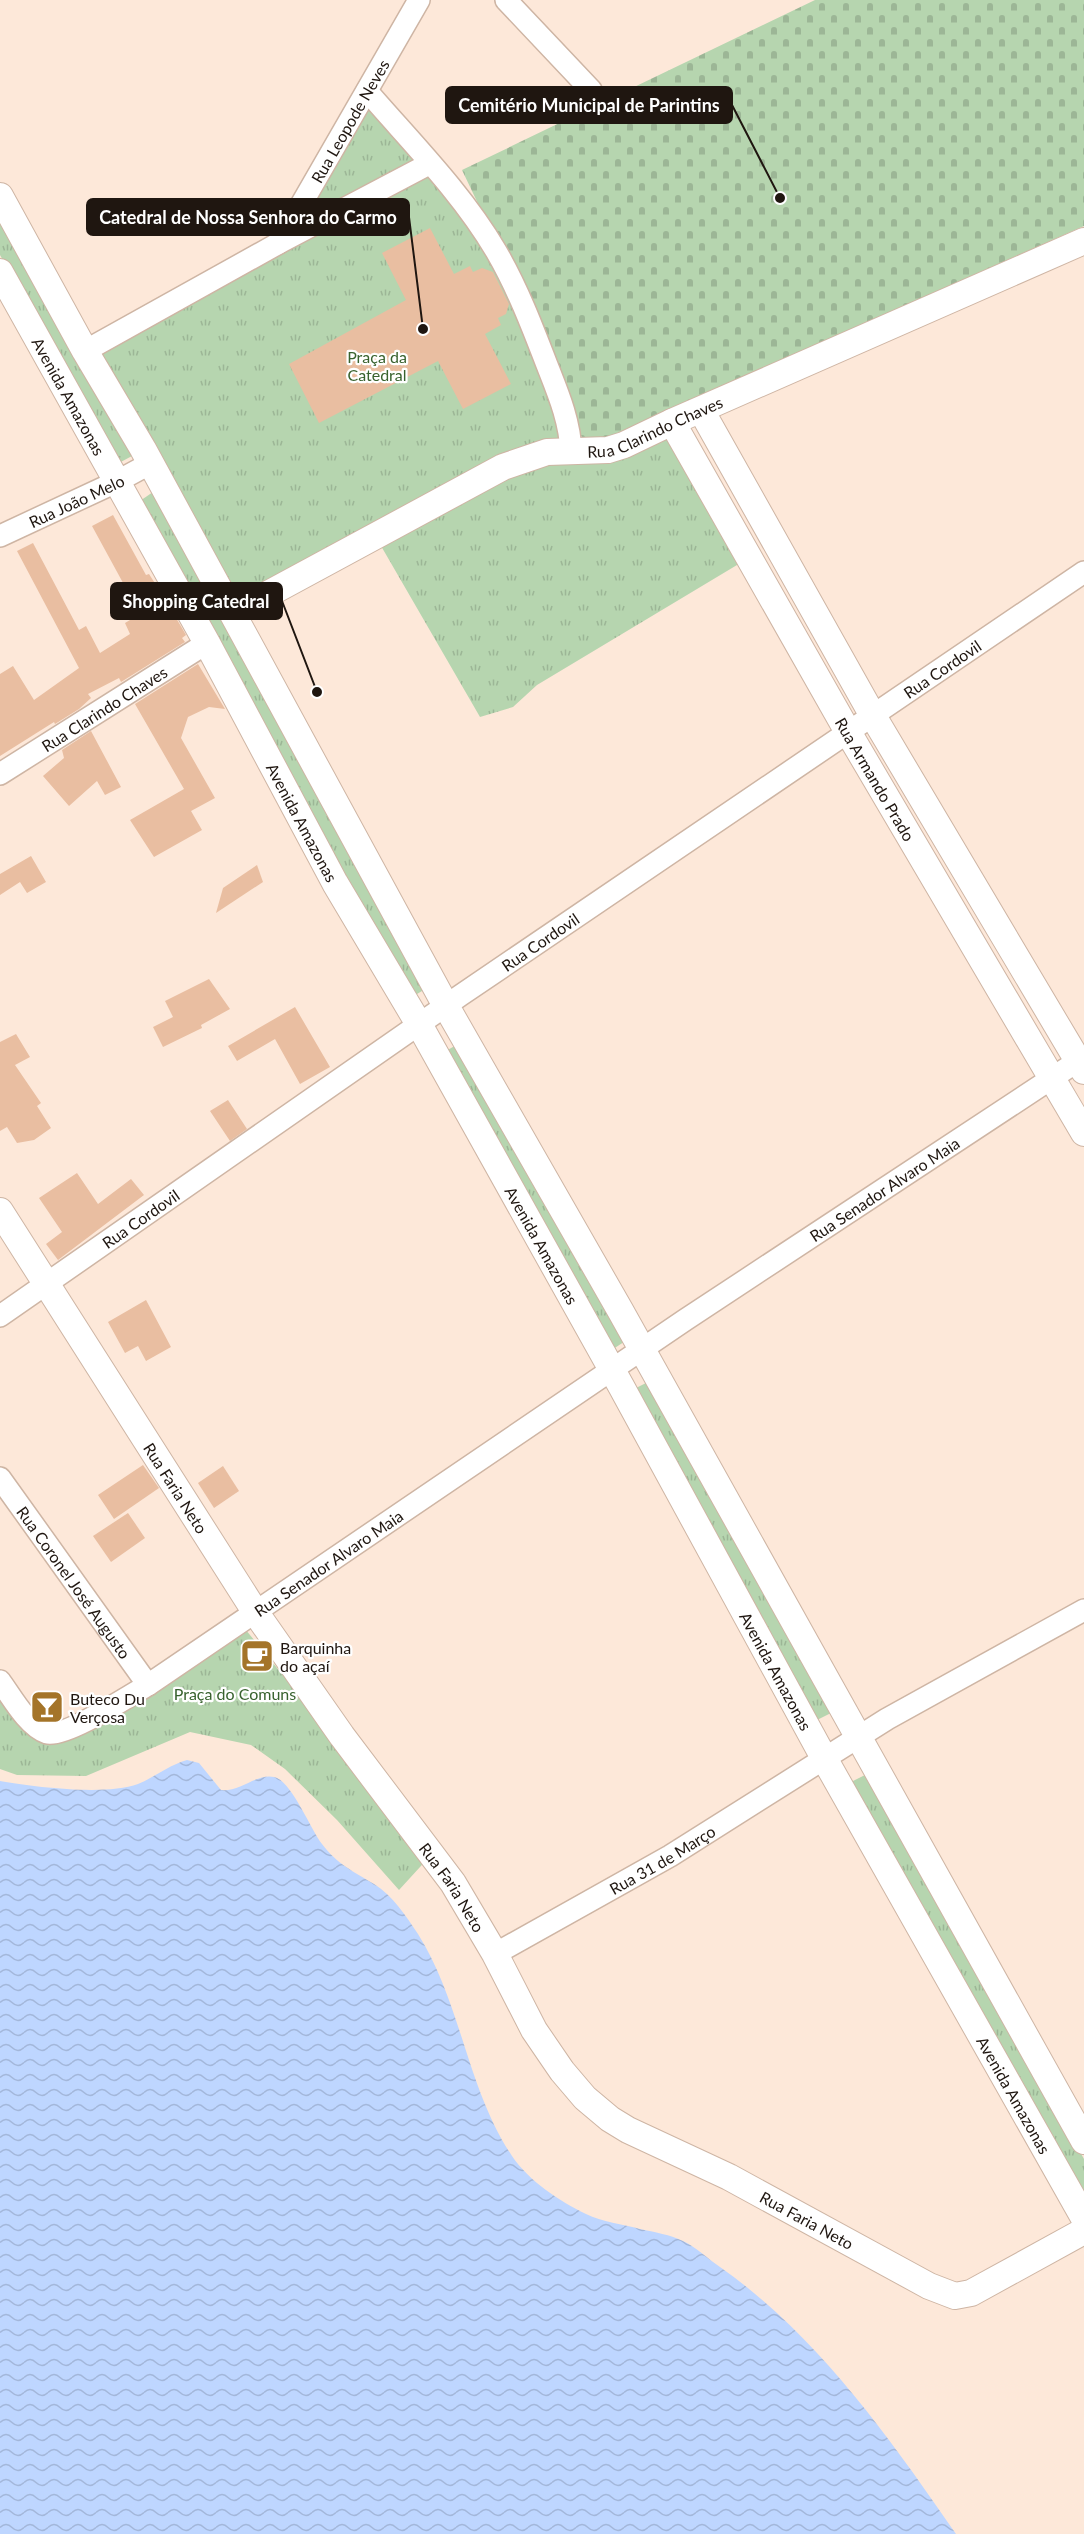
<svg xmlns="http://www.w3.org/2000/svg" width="1084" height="2534" viewBox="0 0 1084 2534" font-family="Lato,sans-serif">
<defs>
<pattern id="cemetery-stones" width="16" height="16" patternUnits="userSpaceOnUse" patternTransform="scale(1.5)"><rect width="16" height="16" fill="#b6d5af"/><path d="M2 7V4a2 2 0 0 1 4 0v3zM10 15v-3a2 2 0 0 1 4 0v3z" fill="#9cb696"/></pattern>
<pattern id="park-tufts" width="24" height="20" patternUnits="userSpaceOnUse" patternTransform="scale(1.5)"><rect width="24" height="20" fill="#b6d5af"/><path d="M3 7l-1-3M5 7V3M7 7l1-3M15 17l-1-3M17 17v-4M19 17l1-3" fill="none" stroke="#9cb696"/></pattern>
<pattern id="water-waves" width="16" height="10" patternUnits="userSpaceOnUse" patternTransform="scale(1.5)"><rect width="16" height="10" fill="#bed6ff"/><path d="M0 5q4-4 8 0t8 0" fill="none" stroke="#a3b7da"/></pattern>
</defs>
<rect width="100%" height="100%" fill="#fde8d9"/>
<polygon fill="url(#cemetery-stones)" points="815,0 1084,0 1084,226 586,447 501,252 462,170"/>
<g fill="url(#park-tufts)">
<polygon points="366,95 496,252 571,453 669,426 747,559 537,685 513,707 480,717 377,539 234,617 86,351 283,246"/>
<polygon points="0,220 132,456 117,464 0,255"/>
<polygon points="153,492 427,988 412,997 137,503"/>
<polygon points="460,1043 627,1340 610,1351 444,1052"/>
<polygon points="650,1381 835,1711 815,1721 632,1390"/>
<polygon points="245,1629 431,1855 399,1890 337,1820 285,1769 251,1745 190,1732 86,1776 17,1775 0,1769 0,1689 59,1730"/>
<polygon points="869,1773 1084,2159 1084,2195 851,1782"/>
</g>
<path fill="url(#water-waves)" d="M187 1760 199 1763 221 1790C240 1792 257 1773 274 1777 291 1780 311 1830 322 1844 338 1865 353 1871 374 1884 393 1896 406 1916 418 1934 461 2002 467 2089 512 2156 529 2181 559 2201 586 2214 602 2222 623 2224 640 2229 654 2232 671 2235 683 2241 696 2247 708 2259 720 2267 817 2335 889 2437 956 2534H0V1781C35 1787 105 1796 138 1784 155 1777 169 1765 187 1760Z"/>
<g fill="#e9bea1">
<polygon points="430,228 454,274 470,266 473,272 482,268 493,272 509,304 506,314 498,318 501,325 485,334 511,384 463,409 438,361 319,423 289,364 406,300 382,253"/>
<polygon points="113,515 146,575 149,574 165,599 186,635 182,638 185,642 121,682 119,678 88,694 91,698 79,709 55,724 54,722 0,756 0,674 13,666 34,700 79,668 17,551 33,543 79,630 86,626 100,653 130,634 125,623 140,614 92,526"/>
<polygon points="198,664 225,709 209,707 188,717 181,738 215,798 191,811 202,830 154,857 130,820 184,789 135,704"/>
<polygon points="91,731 121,787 105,795 97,781 69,806 43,776 64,758 62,750"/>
<polygon points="31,856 46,882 27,893 20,882 0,895 0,874"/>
<polygon points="257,865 263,882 216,913 223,888"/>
<polygon points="209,979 230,1009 201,1025 202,1028 163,1047 153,1027 173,1017 165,1001"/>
<polygon points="295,1007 330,1067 300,1084 275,1039 237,1061 228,1046"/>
<polygon points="16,1034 30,1057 15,1065 41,1103 37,1106 51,1128 34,1140 17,1143 7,1127 0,1131 0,1042"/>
<polygon points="228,1100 247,1129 230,1141 210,1111"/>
<polygon points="77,1173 98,1204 131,1179 144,1195 58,1260 46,1244 62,1232 39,1198"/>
<polygon points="146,1300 171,1347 146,1361 138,1346 125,1353 108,1322"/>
<polygon points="143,1465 159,1488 114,1519 98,1495"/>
<polygon points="223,1466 239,1491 214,1508 198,1483"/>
<polygon points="128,1513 145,1538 111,1562 93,1536"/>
</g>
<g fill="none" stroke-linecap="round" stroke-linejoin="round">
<g stroke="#ceb5a4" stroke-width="24">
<g id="minor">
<polyline points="506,0 591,90"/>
<path d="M367 91C411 142 462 193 496 251 517 287 532 326 547 365 558 393 570 421 571 452"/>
<path id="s1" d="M279 243 419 0"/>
<polyline points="85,351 279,243 429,164"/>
<path id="s2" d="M0 536 116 482 151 463"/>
<path id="s3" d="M0 774 207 643"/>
<path id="s4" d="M0 1316 461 995 1084 572"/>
<path id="s5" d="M0 1478 148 1685"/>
<path id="s6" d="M0 1681C11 1696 28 1727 47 1733 65 1738 129 1696 148 1685L685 1320 1084 1057"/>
<path id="s7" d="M495 1954 670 1856 887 1719 1084 1610"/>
</g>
</g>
<g stroke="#ceb5a4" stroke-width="28">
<g id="tertiary">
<polyline points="0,196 85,351 143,449 446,1006 620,1310 1084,2141"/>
<path id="s8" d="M0 272 207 643 335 883 420 1026 621 1386 824 1758 1084 2218"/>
<polyline points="701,410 873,716 1084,1071"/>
<path id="s9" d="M672 422 848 732 1084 1133"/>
<path id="s10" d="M233 613 503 467 547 452 608 450 624 445 672 422 1084 241"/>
<path id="s11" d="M0 1211 256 1613 342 1736 453 1883 495 1954 534 2030 562 2071 585 2098 610 2119 628 2130 729 2177 929 2286 955 2296 971 2293 1084 2231"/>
</g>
</g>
<use href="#minor" stroke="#fff" stroke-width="21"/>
<use href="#tertiary" stroke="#fff" stroke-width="26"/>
</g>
<defs>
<g id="cafe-square" transform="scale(1.725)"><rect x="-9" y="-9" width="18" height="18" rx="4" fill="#a47429" stroke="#fff"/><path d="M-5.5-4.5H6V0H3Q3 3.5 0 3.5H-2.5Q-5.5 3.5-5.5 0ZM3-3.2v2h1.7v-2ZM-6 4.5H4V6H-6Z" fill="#fff"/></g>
<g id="bar-square" transform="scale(1.725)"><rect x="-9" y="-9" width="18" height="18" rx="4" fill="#a47429" stroke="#fff"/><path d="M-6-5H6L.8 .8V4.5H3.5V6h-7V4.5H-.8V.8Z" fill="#fff"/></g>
</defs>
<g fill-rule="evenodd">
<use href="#cafe-square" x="257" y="1656"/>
<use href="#bar-square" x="47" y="1707"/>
</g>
<g text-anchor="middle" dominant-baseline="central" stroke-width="4.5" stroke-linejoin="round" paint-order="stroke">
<g font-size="16" fill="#1f1610" stroke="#fff">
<text stroke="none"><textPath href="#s1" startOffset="141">Rua Leopode Neves</textPath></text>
<text stroke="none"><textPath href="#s8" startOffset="142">Avenida Amazonas</textPath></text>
<text stroke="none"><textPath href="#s10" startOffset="466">Rua Clarindo Chaves</textPath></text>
<text stroke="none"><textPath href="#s2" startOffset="84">Rua João Melo</textPath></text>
<text stroke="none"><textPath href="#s4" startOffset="1143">Rua Cordovil</textPath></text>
<text stroke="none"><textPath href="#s3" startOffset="123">Rua Clarindo Chaves</textPath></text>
<text stroke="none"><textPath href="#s9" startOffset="411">Rua Armando Prado</textPath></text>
<text stroke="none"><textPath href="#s8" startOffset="628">Avenida Amazonas</textPath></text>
<text stroke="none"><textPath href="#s4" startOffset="657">Rua Cordovil</textPath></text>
<text stroke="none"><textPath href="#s6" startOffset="1072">Rua Senador Alvaro Maia</textPath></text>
<text stroke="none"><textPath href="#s4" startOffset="171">Rua Cordovil</textPath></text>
<text stroke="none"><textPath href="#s8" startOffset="1114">Avenida Amazonas</textPath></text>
<text stroke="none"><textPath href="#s11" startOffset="328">Rua Faria Neto</textPath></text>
<text stroke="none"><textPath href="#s6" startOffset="402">Rua Senador Alvaro Maia</textPath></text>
<text stroke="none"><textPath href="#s5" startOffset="128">Rua Coronel José Augusto</textPath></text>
<text stroke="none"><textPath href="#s8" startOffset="1600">Avenida Amazonas</textPath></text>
<text stroke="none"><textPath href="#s7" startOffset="192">Rua 31 de Março</textPath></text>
<text stroke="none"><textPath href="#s11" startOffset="814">Rua Faria Neto</textPath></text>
<text stroke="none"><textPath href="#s8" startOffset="2086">Avenida Amazonas</textPath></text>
<text stroke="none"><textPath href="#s11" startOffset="1318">Rua Faria Neto</textPath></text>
</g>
<g font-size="16" fill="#38622e" stroke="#fff">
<text x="377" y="356">Praça da<tspan x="377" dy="18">Catedral</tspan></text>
<text x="235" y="1693">Praça do Comuns</text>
</g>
<g font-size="16" fill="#1f1610" stroke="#fff" text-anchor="start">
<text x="280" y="1647">Barquinha<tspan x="280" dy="18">do açaí</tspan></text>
<text x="70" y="1698">Buteco Du<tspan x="70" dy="18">Verçosa</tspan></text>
</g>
</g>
<path fill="none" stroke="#1f1610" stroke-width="2" d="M780 198L732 105M423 329L409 217M317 692L282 601"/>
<g fill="#1f1610" stroke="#fff" stroke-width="2">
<circle cx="780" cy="198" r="6"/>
<circle cx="423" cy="329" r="6"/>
<circle cx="317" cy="692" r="6"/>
</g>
<g fill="#1f1610" stroke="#1f1610" stroke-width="2">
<rect x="446" y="87" width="286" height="36" rx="6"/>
<rect x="87" y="199" width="322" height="36" rx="6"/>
<rect x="111" y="583" width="171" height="36" rx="6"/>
</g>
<g font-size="18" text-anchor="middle" font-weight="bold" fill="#fff">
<text x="589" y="112">Cemitério Municipal de Parintins</text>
<text x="248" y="224">Catedral de Nossa Senhora do Carmo</text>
<text x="196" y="608">Shopping Catedral</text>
</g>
</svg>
